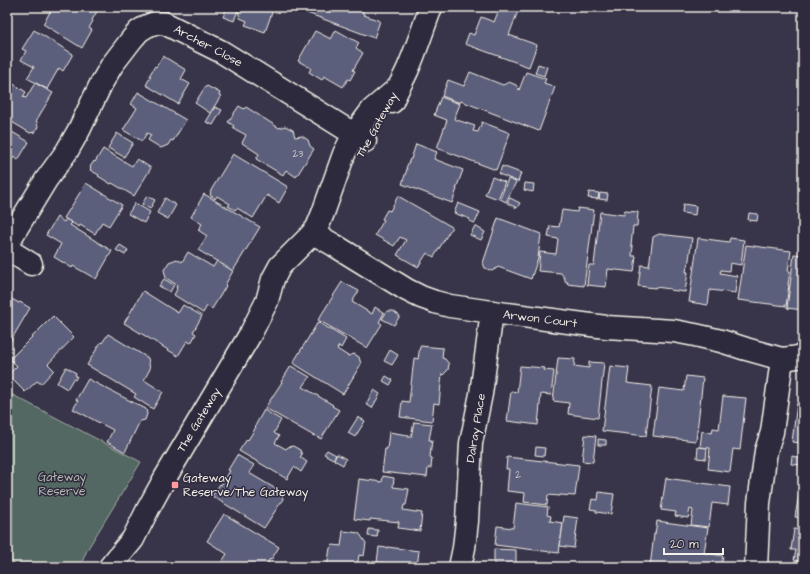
<svg xmlns="http://www.w3.org/2000/svg" width="810" height="574" viewBox="0 0 810 574" font-family="'Architects Daughter',sans-serif">
<rect width="100%" height="100%" fill="#383449"/>
<filter id="ink" filterUnits="userSpaceOnUse"><feTurbulence type="fractalNoise" baseFrequency=".025" numOctaves="2"/><feDisplacementMap in="SourceGraphic" scale="8" xChannelSelector="R" yChannelSelector="G"/><feConvolveMatrix kernelMatrix="1 2 1 2 8 2 1 2 1" color-interpolation-filters="sRGB"/></filter>
<g filter="url(#ink)">
<polygon fill="#536862" stroke="#a4aca5" points="7,392 141,462 87,550 80,567 7,567"/>
<g fill="#5c5e7b" stroke="#f4f1e8">
<polygon points="53,7 58,7 67,12 70,7 74,7 78,9 79,7 97,7 99,8 92,20 93,21 89,28 92,30 82,48 43,24"/>
<polygon points="227,7 239,7 234,21 223,17"/>
<polygon points="239,7 274,7 265,32 245,25 247,21 240,18 238,11"/>
<polygon points="300,7 362,7 361,8 364,15 380,21 374,38 299,10"/>
<polygon points="500,7 506,7 518,11 509,35 537,45 529,67 465,44 469,33 474,35 481,17 494,22"/>
<polygon points="34,30 73,54 63,71 59,68 47,89 27,78 34,67 21,60 26,51 22,49"/>
<polygon points="336,30 359,43 356,48 363,53 353,70 355,71 350,80 348,79 343,87 324,76 322,80 309,72 311,68 298,61 315,31 331,39"/>
<polygon points="163,56 186,70 181,79 190,84 178,104 146,85 151,76 149,76 155,66 156,67"/>
<polygon points="538,64 547,67 544,76 535,73"/>
<polygon points="470,72 503,85 509,82 516,85 519,90 526,72 546,79 544,83 555,87 539,131 461,101 460,103 442,96 448,80 464,86"/>
<polygon points="7,80 26,92 23,97 26,98 35,83 53,93 36,121 37,122 38,127 35,132 30,133 7,119"/>
<polygon points="207,86 220,93 219,95 221,96 210,113 195,103 205,87 206,87"/>
<polygon points="138,92 186,120 173,141 171,140 168,145 161,148 148,140 151,135 147,133 142,141 123,130 137,108 131,104"/>
<polygon points="441,97 460,104 454,119 475,126 473,131 478,132 482,122 510,133 496,170 437,148 447,120 434,115"/>
<polygon points="239,106 244,109 246,107 279,128 285,126 293,130 295,137 302,136 308,140 310,146 314,149 296,177 286,170 283,175 256,159 259,154 242,143 246,135 233,128 234,126 228,122"/>
<polygon points="215,107 222,110 213,125 206,122"/>
<polygon points="7,129 29,142 18,160 14,157 7,167"/>
<polygon points="117,133 133,143 124,157 108,148"/>
<polygon points="416,144 437,152 434,159 463,170 456,189 457,189 452,203 402,184 407,169 406,168 410,159 411,159"/>
<polygon points="103,149 132,166 137,159 151,168 134,196 112,183 111,184 98,176 99,175 90,170 91,168 90,167 94,161 95,162"/>
<polygon points="233,154 288,187 279,203 267,195 253,218 237,208 235,210 228,206 230,204 217,196 215,199 210,195 211,193 210,192"/>
<polygon points="502,166 521,173 518,182 499,174"/>
<polygon points="492,177 505,182 498,199 485,194"/>
<polygon points="508,179 516,182 506,202 500,199"/>
<polygon points="86,183 122,205 109,226 102,222 95,234 80,225 79,227 64,218"/>
<polygon points="525,183 534,184 533,192 524,190"/>
<polygon points="589,192 599,193 598,199 588,198"/>
<polygon points="600,193 608,194 607,200 599,199"/>
<polygon points="204,194 260,227 233,271 198,250 207,236 198,230 202,224 191,217"/>
<polygon points="147,196 155,200 150,209 142,204"/>
<polygon points="398,196 452,227 434,257 427,253 418,267 397,255 406,240 400,237 394,246 375,235 384,220 382,219 387,210 390,211"/>
<polygon points="165,198 176,205 168,219 157,213"/>
<polygon points="510,198 520,203 517,208 507,203"/>
<polygon points="135,203 150,212 144,223 128,214"/>
<polygon points="458,203 480,212 475,223 469,221 470,219 454,213"/>
<polygon points="683,204 696,206 695,215 682,213"/>
<polygon points="578,208 594,210 584,286 567,284 568,282 565,282 565,279 561,273 538,271 540,252 556,254 558,239 548,237 550,226 559,227 562,210 577,212"/>
<polygon points="625,211 638,212 637,226 633,226 631,246 633,246 632,256 636,256 634,272 608,269 606,287 587,285 589,265 594,265 600,212 624,215"/>
<polygon points="749,213 758,214 757,221 748,220"/>
<polygon points="57,217 64,222 66,219 72,223 70,225 112,251 96,279 73,266 72,268 54,257 61,244 46,235"/>
<polygon points="498,218 541,234 538,258 531,279 498,267 497,268 492,271 485,268 483,263"/>
<polygon points="475,226 485,232 481,240 470,235"/>
<polygon points="659,234 692,238 688,267 687,266 686,272 688,272 685,292 670,290 671,289 655,287 655,288 638,286 641,265 649,266 653,237"/>
<polygon points="698,238 729,242 730,238 744,240 741,265 730,263 729,271 721,270 720,273 737,276 735,293 710,290 708,305 689,302"/>
<polygon points="120,245 128,250 125,255 116,250"/>
<polygon points="746,245 791,251 788,271 790,271 788,285 789,285 786,306 738,300"/>
<polygon points="188,252 213,267 217,261 233,271 225,285 226,286 212,309 207,306 203,313 174,295 177,289 176,288 177,285 166,278 164,270 169,262 177,259 182,262"/>
<polygon points="794,254 803,255 803,310 787,308"/>
<polygon points="164,279 174,285 170,292 159,286"/>
<polygon points="342,282 359,291 352,302 372,314 375,307 384,313 379,322 382,324 367,348 318,320"/>
<polygon points="143,291 178,313 183,305 202,316 193,332 196,334 191,343 187,341 178,356 124,323"/>
<polygon points="7,293 9,294 8,297 19,303 20,302 30,308 7,347"/>
<polygon points="387,311 393,311 400,316 394,325 382,319"/>
<polygon points="53,316 74,337 48,364 54,370 41,384 37,381 25,392 8,375 17,366 10,359"/>
<polygon points="318,322 346,339 341,348 339,346 337,349 348,356 354,354 359,357 361,364 343,394 293,363"/>
<polygon points="108,334 148,358 150,369 144,380 163,392 153,409 134,397 136,394 87,365 101,342 102,343"/>
<polygon points="420,346 443,348 442,358 445,359 449,364 448,370 443,375 442,374 439,404 434,403 432,421 400,417 402,401 409,402 414,358 418,359"/>
<polygon points="390,350 398,355 392,365 384,361"/>
<polygon points="558,358 575,359 574,366 589,368 589,362 604,363 598,418 568,414 569,403 553,401"/>
<polygon points="291,366 310,377 303,387 333,405 332,406 339,410 321,439 314,435 314,436 265,408 282,382 281,382"/>
<polygon points="520,366 545,368 544,370 554,371 551,395 541,394 538,425 507,421 511,391 517,392"/>
<polygon points="610,366 629,368 627,383 652,386 646,436 602,431"/>
<polygon points="66,367 76,373 75,375 77,376 75,380 73,379 67,389 57,383"/>
<polygon points="386,376 393,380 390,385 383,381"/>
<polygon points="686,376 703,378 696,441 653,436 659,388 684,391"/>
<polygon points="88,379 146,409 147,414 145,420 140,421 125,452 107,442 113,430 73,409 78,401 76,400"/>
<polygon points="374,390 380,394 372,408 366,404"/>
<polygon points="723,396 746,398 740,450 733,449 730,472 708,469 710,448 700,447 702,431 712,433 713,428 719,429"/>
<polygon points="797,403 803,403 803,447 799,447 800,443 792,442"/>
<polygon points="264,410 281,420 274,433 279,436 275,443 286,449 288,447 293,446 300,450 302,455 300,457 307,462 301,472 294,467 287,479 239,451 247,439 248,440 256,427 255,426"/>
<polygon points="358,417 365,421 355,437 348,433"/>
<polygon points="414,422 432,424 429,440 432,440 430,457 432,458 431,468 428,468 427,477 382,472 385,449 387,449 389,432 408,435 408,437 411,437"/>
<polygon points="585,435 596,436 593,462 582,461"/>
<polygon points="598,439 606,440 606,445 598,445"/>
<polygon points="536,447 545,448 544,456 535,455"/>
<polygon points="698,447 707,448 706,459 697,458"/>
<polygon points="327,450 336,455 333,459 324,454"/>
<polygon points="337,454 346,459 343,465 334,460"/>
<polygon points="237,455 254,465 249,473 281,492 283,499 264,528 212,496 220,484 221,485 230,471 228,470"/>
<polygon points="792,456 801,458 801,465 791,464"/>
<polygon points="507,457 579,465 575,496 560,495 560,496 548,495 547,505 524,502 525,493 507,491 509,469 506,469"/>
<polygon points="383,476 394,478 393,487 409,489 406,505 404,505 403,510 422,513 420,531 398,528 399,522 370,519 370,521 354,519 359,479 382,482"/>
<polygon points="666,478 730,487 728,505 712,503 709,527 691,525 693,510 690,509 688,518 675,516 676,512 661,510"/>
<polygon points="599,492 614,494 611,514 596,512 596,510 590,509 592,499 598,500"/>
<polygon points="799,494 803,494 803,518 795,517"/>
<polygon points="516,503 548,507 547,515 551,516 550,521 563,523 559,553 495,545 497,526 513,528"/>
<polygon points="224,514 279,547 271,560 270,559 265,567 228,567 221,563 227,554 207,541"/>
<polygon points="564,516 578,518 574,548 560,546"/>
<polygon points="657,521 708,528 704,553 723,556 721,567 650,567 654,534 655,534"/>
<polygon points="369,529 378,530 377,537 368,536"/>
<polygon points="794,529 803,530 803,567 798,567 799,561 794,560 796,550 791,550"/>
<polygon points="343,531 359,533 366,543 364,556 359,555 357,567 327,567 330,548 333,545 341,546"/>
<polygon points="379,547 387,548 387,547 419,551 417,567 384,567 385,563 377,562"/>
<polygon points="494,549 516,550 516,567 494,567"/>
</g>
<g fill="none" stroke-linecap="round" stroke-linejoin="round">
<g stroke="#f4f1e8" stroke-width="25">
<g id="minor">
<path d="M392 102C396 91 402 82 407 71 416 51 423 28 431 7"/>
<polyline points="313,233 334,245 407,290 421,297 435,302 450,306 492,312 606,327 674,331 695,335 721,341 746,349 782,359 791,358 803,356"/>
<polyline points="7,244 46,180 67,151 79,130 101,84 112,65 132,39 139,31 147,26 155,23 164,23 222,52 365,141"/>
<polyline points="7,249 31,264"/>
<polyline points="110,567 133,539 148,509 165,478 251,333 267,301 273,279 280,266 308,238 317,228 323,213 344,154 354,134 372,110 398,88"/>
<polyline points="460,567 464,548 467,521 471,443 481,394 492,312"/>
<polyline points="756,567 759,503 766,451 772,432 782,359"/>
</g>
</g>
<use href="#minor" stroke="#2f2a3d" stroke-width="22"/>
</g>
</g>
<rect fill="#ff9aa2" stroke="#2f2a3d" stroke-width="1.5" x="171" y="481" width="8" height="8" rx="2"/>
<g text-anchor="middle" dominant-baseline="central" stroke-width="3" stroke-linejoin="round" paint-order="stroke">
<g font-size="10" fill="#cecccd">
<text x="298" y="154">23</text>
<text x="518" y="475">2</text>
</g>
<g font-size="12" fill="#f4f1e8" stroke="#2f2a3d">
<text transform="translate(208 46) rotate(28)">Archer Close</text>
<text transform="translate(377 125) rotate(-61)">The Gateway</text>
<text transform="translate(540 319) rotate(7)">Arwon Court</text>
<text transform="translate(199 420) rotate(-59)">The Gateway</text>
<text transform="translate(476 428) rotate(-81)">Dalray Place</text>
</g>
<g font-size="12" fill="#b4bab2" stroke="#2f2a3d">
<text x="62" y="477">Gateway<tspan x="62" dy="14">Reserve</tspan></text>
</g>
<g font-size="12" fill="#f4f1e8" stroke="#2f2a3d" text-anchor="start">
<text x="183" y="478">Gateway<tspan x="183" dy="14">Reserve/The Gateway</tspan></text>
</g>
</g>
<rect width="810" height="574" fill="none" stroke="#2f2a3d" stroke-width="24"/>
<rect x="12" y="12" width="786" height="550" fill="none" stroke="#f4f1e8" stroke-width="1.5" filter="url(#ink)"/>
<path d="M664 548v6h59v-6" fill="none" stroke="#f4f1e8" stroke-width="2"/>
<text x="670" y="548" font-size="12" fill="#f4f1e8" stroke="#2f2a3d" stroke-width="3" paint-order="stroke">20 m</text>
</svg>
